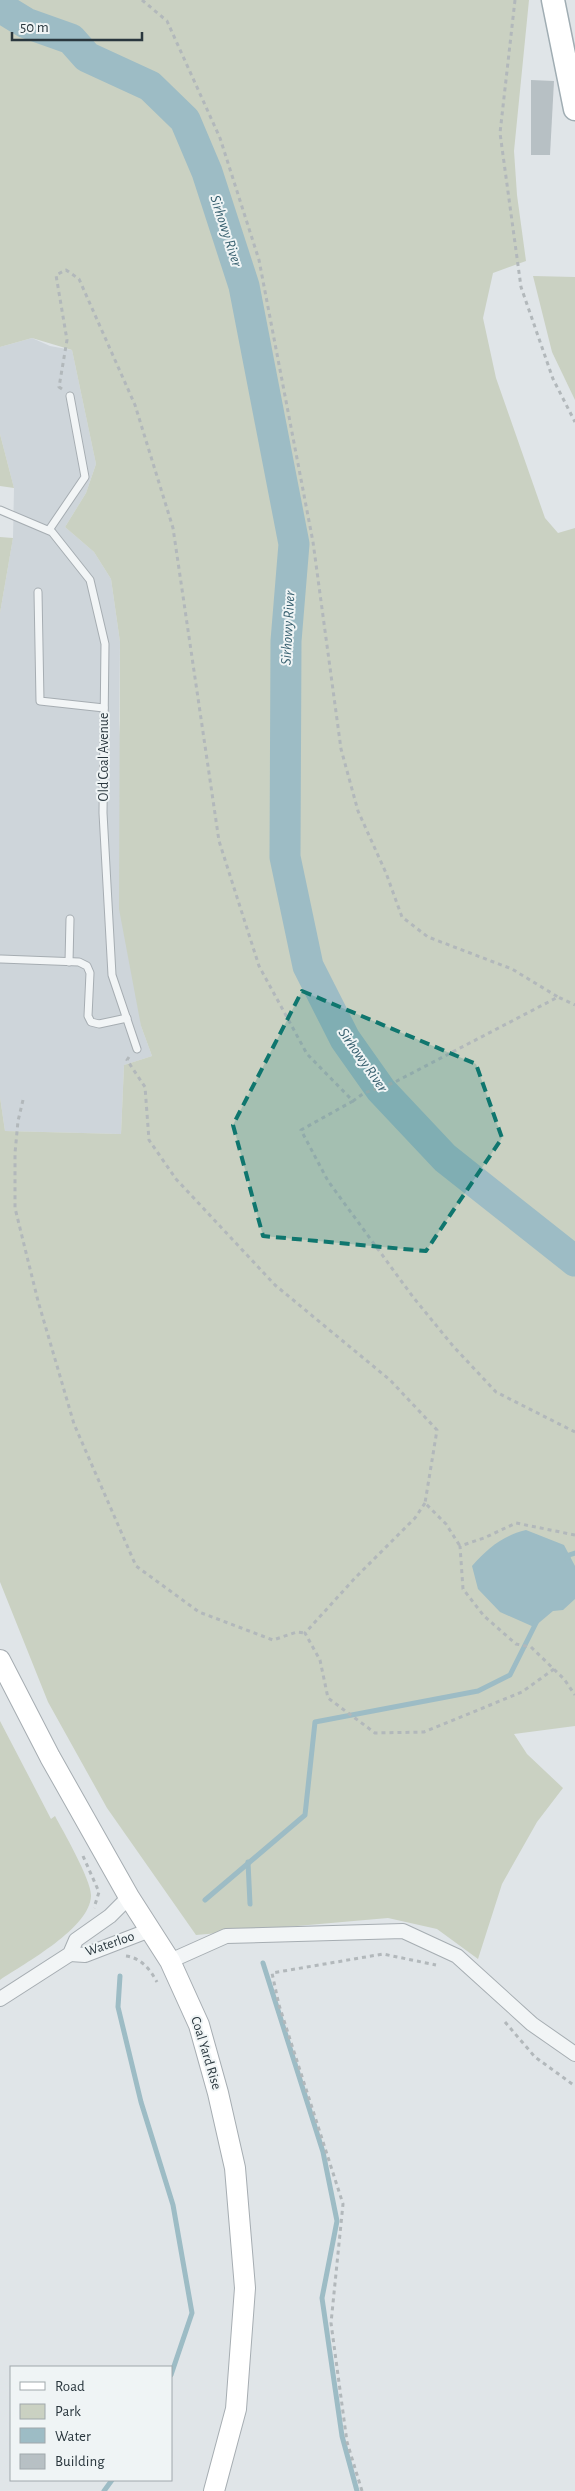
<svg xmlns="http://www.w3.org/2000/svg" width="575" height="2491" viewBox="0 0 575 2491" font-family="'Alegreya Sans',sans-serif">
<rect width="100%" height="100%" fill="#e0e5e8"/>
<polygon fill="#ced5da" points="32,338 50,346 72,350 96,464 86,493 65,527 94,552 111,579 120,642 119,721 141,1026 152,1056 124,1065 121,1134 5,1131 0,1097 0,613 13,538 14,488 0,434 0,347"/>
<g fill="#cad1c2">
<polygon points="0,0 529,0 514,151 517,195 526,261 493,273 483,318 496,378 545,518 558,533 575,528 575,1726 514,1734 527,1754 563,1788 537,1822 502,1884 478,1959 437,1929 388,1918 196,1935 107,1808 48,1702 0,1582 0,1097 5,1131 121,1134 124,1065 152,1056 141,1026 119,909 120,642 111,579 94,552 65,527 86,493 96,464 72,350 32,338 0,347"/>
<polygon points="533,276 575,277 575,400 552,352"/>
<polygon points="0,434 14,488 0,486"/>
<polygon points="0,537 13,538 0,613"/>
<path d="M0 1721 51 1819 55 1816C63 1831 92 1881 91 1896 90 1928 25 1963 0 1980Z"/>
</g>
<path fill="#9dbcc5" d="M526 1530 564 1545 575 1566V1599L563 1610 553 1611 534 1627 500 1612 478 1589 472 1566C488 1548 502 1536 526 1530Z"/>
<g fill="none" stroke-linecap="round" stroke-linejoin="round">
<g stroke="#9dbcc5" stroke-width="5">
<polyline points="567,1559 569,1555 575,1553"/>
<polyline points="248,1862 250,1904"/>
<polyline points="205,1900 305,1815 315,1722 478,1691 510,1675 536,1623"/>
<polyline points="263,1963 323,2152 337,2221 322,2298 342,2436 357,2491"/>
<polyline points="120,1976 118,2007 141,2102 173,2205 192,2313 171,2375"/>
<polyline points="104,2491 112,2480"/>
</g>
<polyline stroke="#9dbcc5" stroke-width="31" points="0,7 26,23 71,39 87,57 150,86 185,120 207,172 244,286 294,544 286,641 285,857 308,966 345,1039 381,1090 445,1158 575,1261"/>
</g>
<polygon fill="#b7c0c4" points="531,80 554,81 550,155 531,155"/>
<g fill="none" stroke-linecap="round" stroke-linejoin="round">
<g stroke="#a6adb2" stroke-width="9">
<g id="lane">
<polyline points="0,510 52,532 90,580 105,644 103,813 112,975 137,1049"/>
<polyline points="49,530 85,477 70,396"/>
<polyline points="38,592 40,701 104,708"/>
<polyline points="1,959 79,962 87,966 90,973 88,1016 91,1022 99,1024 127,1018"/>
<polyline points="69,962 70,919"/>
</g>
</g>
<g stroke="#a6adb2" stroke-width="16">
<g id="street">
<polyline points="70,1954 85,1955 150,1930"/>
<polyline points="170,1961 226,1936 403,1931 457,1956 532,2024 575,2054"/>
<polyline points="0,1999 70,1954 76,1940 110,1916 129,1897"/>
</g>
</g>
<g stroke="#a6adb2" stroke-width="22">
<polyline id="secondary" points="0,1660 50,1757 129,1897 170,1961 199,2025 218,2093 235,2168 245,2288 236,2409 214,2491"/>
</g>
<g stroke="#a0adb3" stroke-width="25">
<polyline id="primary" points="553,0 575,109"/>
</g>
<g stroke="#b2b8bb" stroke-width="3" stroke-dasharray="4 4" stroke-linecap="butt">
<polyline points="142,0 167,21 220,138 259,260 313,542 341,749 358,811 386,873 402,917 428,937 512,969 558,997"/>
<polyline points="515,0 500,133 521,287 553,379 575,422"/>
<polyline points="62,389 59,387 67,340 56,275 66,270 79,279 135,405 173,528 219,841 259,966 307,1054 353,1101 364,1093 393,1083 558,997 575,1005"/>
<polyline points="129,1057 127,1060 145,1087 149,1140 176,1179 275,1285 390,1380 437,1430 425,1503 446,1524 460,1546"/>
<polyline points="23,1100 18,1121 15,1153 15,1208 38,1301 74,1424 136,1566 199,1612 273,1640 297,1632 305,1633"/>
<polyline points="353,1101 301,1130 328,1181 413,1297 453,1346 496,1392 575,1432"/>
<polyline points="425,1503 415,1518 355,1578 305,1633 320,1660 328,1698 375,1733 424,1732 522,1692 554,1669"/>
<polyline points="575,1535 516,1523 484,1538 460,1546 463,1589 484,1616 516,1644 531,1647 564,1679 575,1695"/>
<polyline points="83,1856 99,1892 94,1908"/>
<path d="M126 1956C141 1958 150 1969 157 1982"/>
<polyline points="505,2022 535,2057 575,2086"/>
<polyline points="362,2491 347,2442 331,2323 343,2204 279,2005 272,1973 383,1954 436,1965"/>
</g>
<use href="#lane" stroke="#f2f5f6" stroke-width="7"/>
<use href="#street" stroke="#f2f5f6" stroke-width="14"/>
<use href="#secondary" stroke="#fff" stroke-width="20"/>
<use href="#primary" stroke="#fff" stroke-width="22"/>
</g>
<path fill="#0f766e" fill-opacity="0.2" stroke="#0f766e" stroke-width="4" stroke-dasharray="10 6" stroke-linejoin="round" d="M302 991 476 1064 502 1138 426 1251 263 1236 233 1125Z"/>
<g text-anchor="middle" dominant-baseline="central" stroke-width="4" stroke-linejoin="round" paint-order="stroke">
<g font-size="14" fill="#2a373e" stroke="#eff4f5">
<text transform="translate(104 757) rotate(-90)">Old Coal Avenue</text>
<text transform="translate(110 1944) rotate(-19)">Waterloo</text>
<text transform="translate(206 2053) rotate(73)">Coal Yard Rise</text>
</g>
<g font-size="15" font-style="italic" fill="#37606f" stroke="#eff4f5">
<text transform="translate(226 231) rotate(72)">Sirhowy River</text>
<text transform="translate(288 628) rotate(-87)">Sirhowy River</text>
<text transform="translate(363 1060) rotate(55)">Sirhowy River</text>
</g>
</g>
<rect x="10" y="2366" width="162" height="115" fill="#eff4f5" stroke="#a0a8ac"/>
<rect x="20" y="2382" width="25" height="8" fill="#ffffff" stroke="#a0a8ac"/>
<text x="55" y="2391" font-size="15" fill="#2a373e">Road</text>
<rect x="20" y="2404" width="25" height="15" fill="#cad1c2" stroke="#a0a8ac"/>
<text x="55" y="2416" font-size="15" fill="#2a373e">Park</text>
<rect x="20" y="2428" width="25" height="15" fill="#9dbcc5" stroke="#a0a8ac"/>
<text x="55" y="2441" font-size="15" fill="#2a373e">Water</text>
<rect x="20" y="2454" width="25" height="15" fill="#b7c0c4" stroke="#a0a8ac"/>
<text x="55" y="2466" font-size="15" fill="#2a373e">Building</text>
<path d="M12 32v8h130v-8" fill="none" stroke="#2a373e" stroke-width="2.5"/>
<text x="20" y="32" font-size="15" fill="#2a373e" stroke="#eff4f5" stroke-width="4" paint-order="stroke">50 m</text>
</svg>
